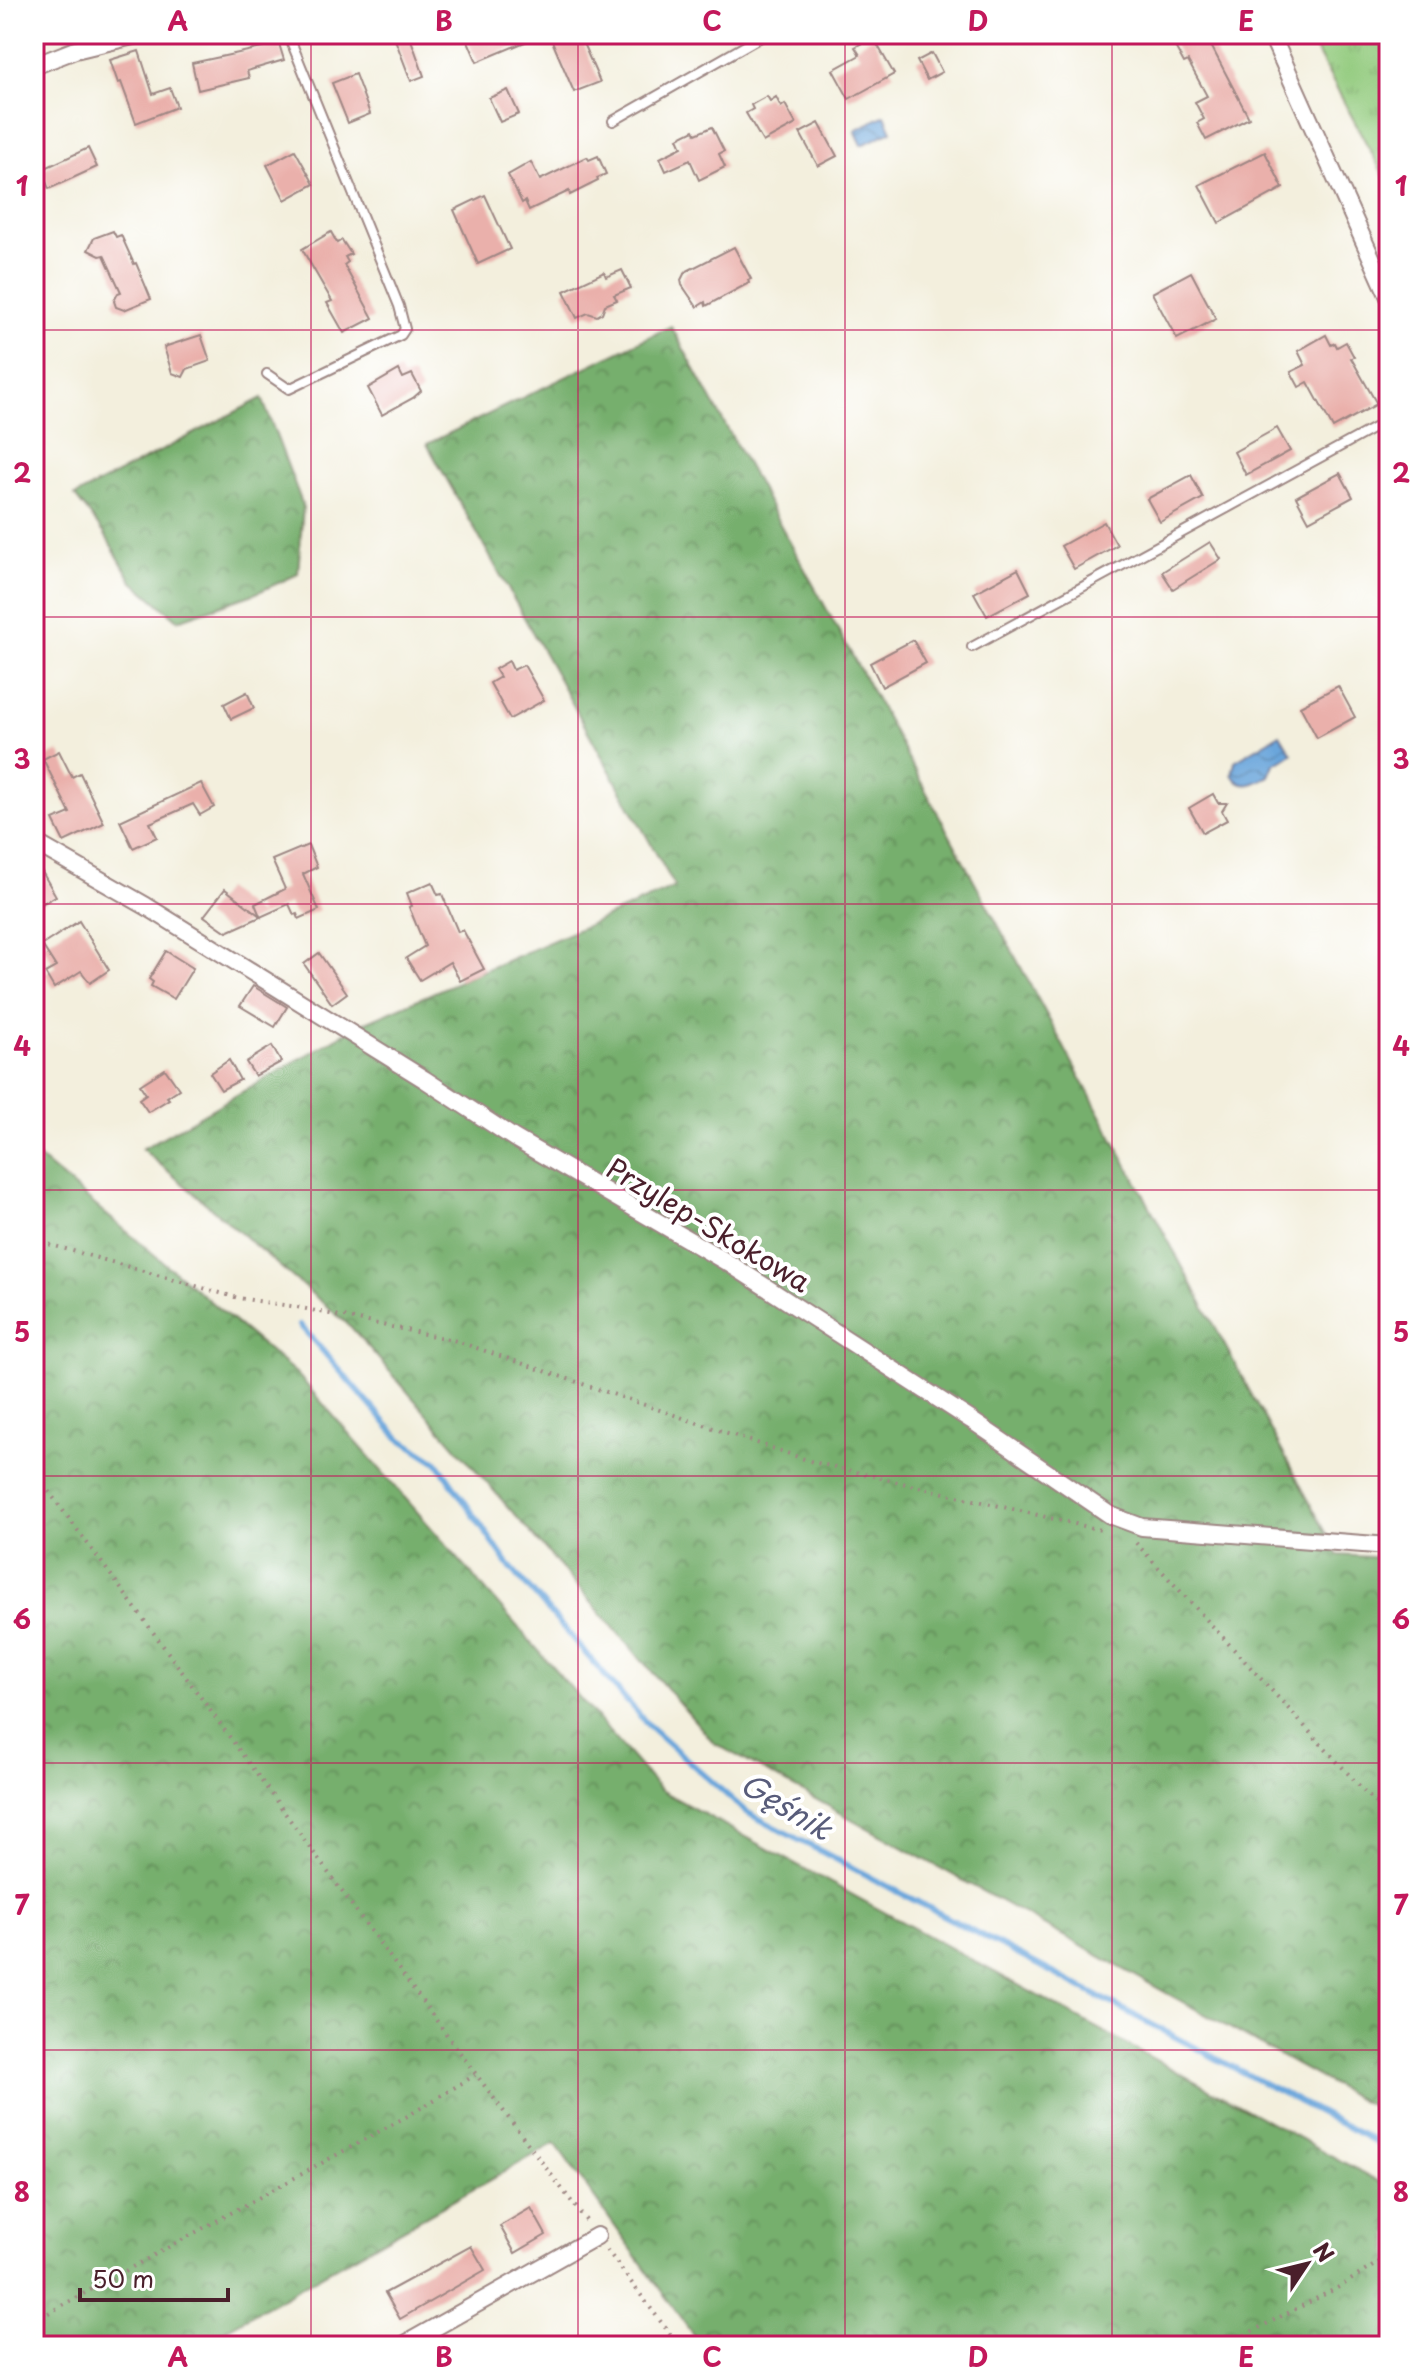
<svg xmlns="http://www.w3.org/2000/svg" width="1423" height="2380" viewBox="0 0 1423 2380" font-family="'Playpen Sans',sans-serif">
<defs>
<pattern id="grass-tufts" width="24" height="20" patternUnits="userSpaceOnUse" patternTransform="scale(2)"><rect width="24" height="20" fill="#93cb7e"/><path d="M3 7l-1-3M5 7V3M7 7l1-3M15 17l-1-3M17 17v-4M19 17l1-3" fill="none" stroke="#80ae6d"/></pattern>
<pattern id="forest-crowns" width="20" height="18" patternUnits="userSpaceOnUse" patternTransform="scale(2)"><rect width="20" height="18" fill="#76af6d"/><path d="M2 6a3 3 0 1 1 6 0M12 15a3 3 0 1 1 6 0" fill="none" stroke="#638e5a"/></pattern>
<pattern id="water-waves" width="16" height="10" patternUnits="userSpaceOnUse" patternTransform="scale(2)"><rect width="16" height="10" fill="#6aa6db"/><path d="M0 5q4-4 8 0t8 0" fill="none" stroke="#5987b2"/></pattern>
</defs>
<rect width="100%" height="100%" fill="#fff"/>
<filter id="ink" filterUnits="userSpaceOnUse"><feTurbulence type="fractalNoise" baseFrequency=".0125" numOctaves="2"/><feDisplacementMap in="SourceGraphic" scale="16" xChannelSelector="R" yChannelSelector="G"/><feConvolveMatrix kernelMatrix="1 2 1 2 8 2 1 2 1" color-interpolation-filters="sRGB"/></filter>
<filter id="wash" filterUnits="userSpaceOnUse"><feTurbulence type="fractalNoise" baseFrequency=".006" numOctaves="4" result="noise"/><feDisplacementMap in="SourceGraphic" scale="32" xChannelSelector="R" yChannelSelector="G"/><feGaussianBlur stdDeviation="1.8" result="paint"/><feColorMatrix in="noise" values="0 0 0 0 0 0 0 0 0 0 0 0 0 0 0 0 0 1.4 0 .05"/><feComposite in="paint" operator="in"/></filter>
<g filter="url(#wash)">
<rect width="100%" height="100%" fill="#f3efdd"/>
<polygon fill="url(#grass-tufts)" stroke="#6e7554" stroke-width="2" points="1308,34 1389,34 1389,185 1312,43"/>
<g fill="url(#forest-crowns)" stroke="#60674c" stroke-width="2">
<polygon points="671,326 881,708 1338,1555 1389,1558 1389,2116 714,1743 351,1327 142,1149 359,1025 675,887 427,444"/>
<polygon points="262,398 303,506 298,574 254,594 178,620 132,581 104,533 75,496"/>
<polygon points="34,1154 297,1374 660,1790 1389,2187 1389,2346 701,2346 555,2143 196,2346 34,2346"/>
</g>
<g fill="url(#water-waves)" stroke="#5a6283" stroke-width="2">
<polygon points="885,115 892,131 862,145 855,130"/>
<path d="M1280 734 1292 754 1274 764 1269 776C1255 783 1241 792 1232 774L1235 761Z"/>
</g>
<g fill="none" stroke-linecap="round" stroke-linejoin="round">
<polyline stroke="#6aa6db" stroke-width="6" points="300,1325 399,1438 437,1462 507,1563 648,1725 746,1812 1389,2149"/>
</g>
<g id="blocks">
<g fill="#eab0ab">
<polygon points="258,34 276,34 284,60 247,71 249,78 198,90 192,63 262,48"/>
<polygon points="393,34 409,34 424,76 411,81"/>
<polygon points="465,34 544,34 477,62"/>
<polygon points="549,34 579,34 600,82 574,92"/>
<polygon points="1190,34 1205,34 1249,118 1206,140 1197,123 1204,119 1195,102 1207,96 1188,61 1184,63 1173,43"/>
<polygon points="873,37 894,74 849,99 833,70 860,55 855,47"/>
<polygon points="139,51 153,94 170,88 177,107 136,123 121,82 118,83 110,60"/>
<polygon points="932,53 942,72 927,80 917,61"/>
<polygon points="355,74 370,114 348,123 332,83"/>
<polygon points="508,90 519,114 500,122 489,98"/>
<polygon points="767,96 770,101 776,97 781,107 785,104 796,124 763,142 746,113 753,109 751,105"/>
<polygon points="819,123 837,156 818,166 800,133"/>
<polygon points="712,127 724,151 719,154 725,167 699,180 690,160 666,171 660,158 682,147 678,138 694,130 696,134"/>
<polygon points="88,148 97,167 49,189 41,170"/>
<polygon points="295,150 314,184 285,200 267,165"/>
<polygon points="1265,152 1283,188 1219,223 1199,185"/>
<polygon points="598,156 606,174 597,178 598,181 570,195 569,191 529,210 525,201 522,203 508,175 531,162 540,180 587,157 589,160"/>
<polygon points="485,195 510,249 478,264 454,210"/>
<polygon points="113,231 116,237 121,235 134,264 136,263 151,299 124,310 116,307 114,301 118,293 121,292 104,255 100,256 88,250 94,238"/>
<polygon points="331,232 337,243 342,240 351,254 345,257 348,262 344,265 373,318 344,333 327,303 332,301 302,249"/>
<polygon points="734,247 751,279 748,280 749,283 706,306 705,302 697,307 682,285 681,280 685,272"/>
<polygon points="622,270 631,288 614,295 617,300 605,305 602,313 597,316 588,313 577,318 564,291 604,272 606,277"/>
<polygon points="1191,272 1216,319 1177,339 1152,293"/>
<polygon points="201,335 210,361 187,369 183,377 172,373 164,347"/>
<polygon points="1326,335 1331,345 1335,343 1337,347 1346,342 1354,357 1351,358 1377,404 1333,428 1308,382 1299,387 1291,372 1305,365 1298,351"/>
<polygon points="399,370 403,378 412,374 421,391 413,398 382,415 368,388"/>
<polygon points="1277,428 1290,451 1246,475 1234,452"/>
<polygon points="1340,473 1353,497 1309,521 1296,497"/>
<polygon points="1191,475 1203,498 1160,522 1147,499"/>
<polygon points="1104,522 1117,545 1074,569 1061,546"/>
<polygon points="1210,542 1221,559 1173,589 1162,572"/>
<polygon points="1018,569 1030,593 987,616 974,593"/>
<polygon points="913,640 926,663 882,687 870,663"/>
<polygon points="509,661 513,670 524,665 544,700 510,719 490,683 500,677 495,669"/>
<polygon points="1338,686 1355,717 1317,738 1300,706"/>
<polygon points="247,692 254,708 231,719 224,704"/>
<polygon points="59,751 72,777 80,773 104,823 64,842 53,820 70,813 43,759"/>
<polygon points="201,783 214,807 200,815 193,804 150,823 157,837 133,848 120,821"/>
<polygon points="1213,794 1218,803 1227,803 1222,811 1227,820 1203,833 1189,808"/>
<polygon points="308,845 317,867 303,874 319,910 299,919 297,914 294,915 289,904 227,932 204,916 225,889 260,916 255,904 285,889 272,860"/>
<polygon points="34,858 56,896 34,908"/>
<polygon points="432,882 438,895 442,894 458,932 463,930 484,969 460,981 450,962 420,980 406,958 425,946 409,907 412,906 407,893"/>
<polygon points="79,921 109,970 90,983 81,971 54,988 45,973 56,967 42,945"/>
<polygon points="166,951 193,968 174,999 151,986 153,982 149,979"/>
<polygon points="319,953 347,993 332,1004 304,964"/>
<polygon points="253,986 287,1007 275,1027 240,1006"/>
<polygon points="272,1046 281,1062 255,1076 246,1062"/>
<polygon points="229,1060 240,1080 221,1090 210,1073"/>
<polygon points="165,1069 179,1089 167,1097 169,1099 148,1112 139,1099 146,1094 140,1085"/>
<polygon points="531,2208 546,2235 515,2253 500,2226"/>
<polygon points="471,2246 485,2270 400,2319 385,2293"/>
</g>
</g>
</g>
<g filter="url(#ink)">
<use href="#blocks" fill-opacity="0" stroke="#9e8784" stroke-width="2"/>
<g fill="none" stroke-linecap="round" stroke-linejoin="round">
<g stroke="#9e8784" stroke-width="12">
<g id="service">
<polyline points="613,121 766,34"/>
<polyline points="267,374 289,389 401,335 405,329 399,306 288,34"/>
<polyline points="972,647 1389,420"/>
</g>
</g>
<g stroke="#9e8784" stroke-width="20">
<g id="minor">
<polyline points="1271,34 1389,297"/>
<polyline points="34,66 75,50 141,34"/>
<polyline points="34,842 146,906 424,1079 514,1138 730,1264 971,1420 1110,1515 1142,1527 1389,1546"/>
<polyline points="402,2346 597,2236"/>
</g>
</g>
<g stroke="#9e8784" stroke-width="4" stroke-dasharray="2 6" stroke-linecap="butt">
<polyline points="34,1240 238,1298 297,1307 453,1340 813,1462 1101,1530"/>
<path d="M34 1472C221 1720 399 1976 588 2223"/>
<polyline points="1136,1543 1389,1818"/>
<polyline points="607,2250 679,2346"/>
<polyline points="34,2321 411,2114 475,2075"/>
<polyline points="1223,2346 1341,2286 1389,2256"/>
</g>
<use href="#service" stroke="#fff" stroke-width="8"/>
<use href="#minor" stroke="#fff" stroke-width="16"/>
</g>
</g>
<path fill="none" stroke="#c2185b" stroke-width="2" stroke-opacity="0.55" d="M311 34V2346M578 34V2346M845 34V2346M1112 34V2346M34 330H1389M34 617H1389M34 904H1389M34 1190H1389M34 1476H1389M34 1763H1389M34 2050H1389"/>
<g text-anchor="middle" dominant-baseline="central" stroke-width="8" stroke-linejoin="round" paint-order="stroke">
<g font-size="28" fill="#4a1f2b" stroke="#fff">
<text transform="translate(709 1224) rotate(31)">Przylep-Skokowa</text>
</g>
<g font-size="30" font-style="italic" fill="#585c7a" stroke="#fff">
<text transform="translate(787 1805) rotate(31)">Gęśnik</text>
</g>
</g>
<rect width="1423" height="2380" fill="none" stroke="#fff" stroke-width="88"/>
<g transform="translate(1307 2264) rotate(55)" stroke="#ffffff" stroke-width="6" paint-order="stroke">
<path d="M0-6L14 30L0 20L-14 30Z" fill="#4a1f2b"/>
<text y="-12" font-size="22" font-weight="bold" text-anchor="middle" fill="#4a1f2b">N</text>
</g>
<path d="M80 2288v12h148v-12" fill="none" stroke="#4a1f2b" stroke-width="4"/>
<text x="92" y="2288" font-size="24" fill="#4a1f2b" stroke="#ffffff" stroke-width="6" paint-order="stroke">50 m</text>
<rect x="44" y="44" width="1335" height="2292" fill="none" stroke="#c2185b" stroke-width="3"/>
<g font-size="26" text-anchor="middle" font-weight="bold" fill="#c2185b">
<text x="178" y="31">A</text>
<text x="444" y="31">B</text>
<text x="712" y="31">C</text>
<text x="978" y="31">D</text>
<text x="1246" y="31">E</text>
<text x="22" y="196">1</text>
<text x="1401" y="196">1</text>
<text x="22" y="483">2</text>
<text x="1401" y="483">2</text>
<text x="22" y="769">3</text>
<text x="1401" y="769">3</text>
<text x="22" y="1056">4</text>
<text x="1401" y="1056">4</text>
<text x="22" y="1342">5</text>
<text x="1401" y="1342">5</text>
<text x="22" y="1629">6</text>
<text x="1401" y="1629">6</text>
<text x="22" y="1915">7</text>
<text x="1401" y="1915">7</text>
<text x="22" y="2202">8</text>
<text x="1401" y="2202">8</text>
<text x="178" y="2367">A</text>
<text x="444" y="2367">B</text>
<text x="712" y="2367">C</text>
<text x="978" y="2367">D</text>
<text x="1246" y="2367">E</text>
</g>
</svg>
